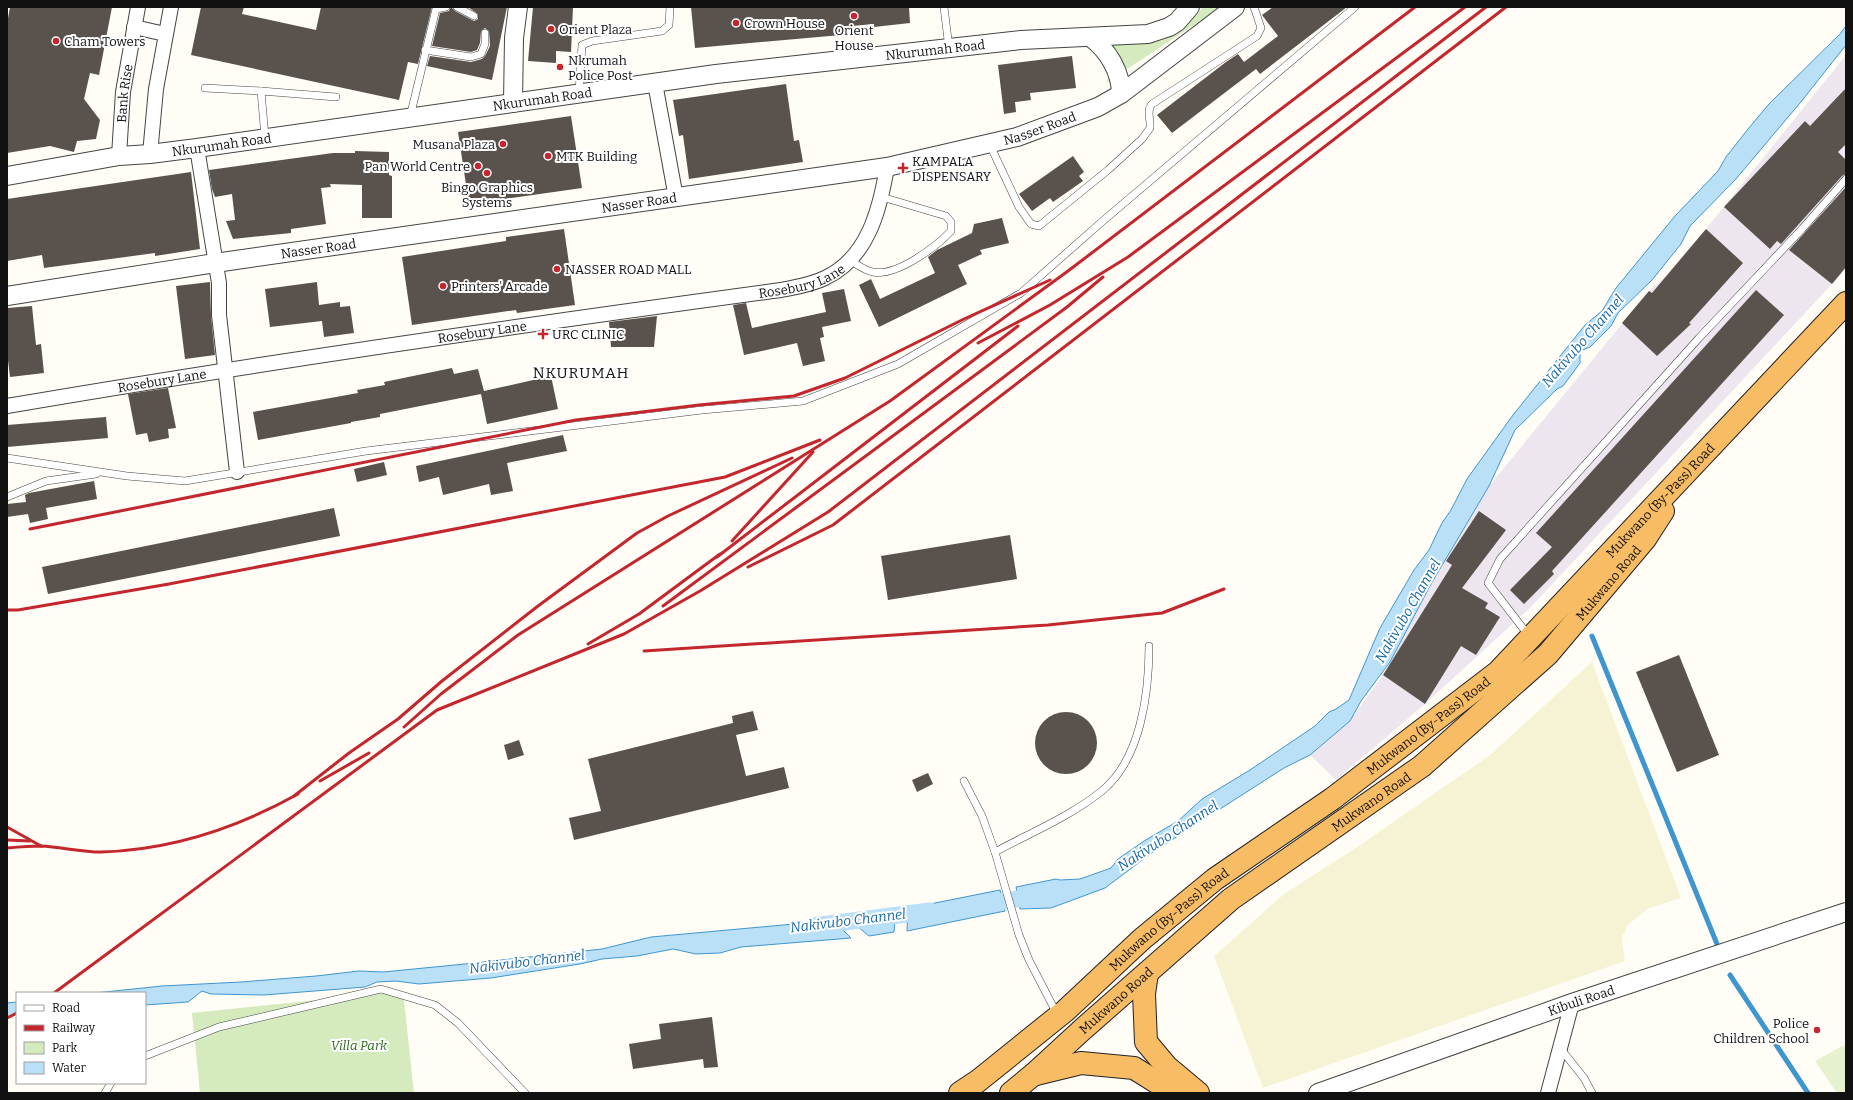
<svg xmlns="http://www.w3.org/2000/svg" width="1853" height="1100" viewBox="0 0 1853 1100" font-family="Bitter,serif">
<rect width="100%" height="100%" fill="#fffdf5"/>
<polygon fill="#eee6ef" points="1846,55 1846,269 1531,607 1425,704 1336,780 1310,755 1350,721 1383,675 1431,584 1489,486 1649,291 1666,276 1706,229"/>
<polygon fill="#f6f3d4" points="1592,662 1681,898 1647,909 1628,925 1622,937 1625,961 1263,1088 1214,956 1284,894 1360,845 1490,755"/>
<g fill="#d5ebbd">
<path d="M1203 7H1221L1106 83 1110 74 1105 42C1118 42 1154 45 1165 39 1179 33 1193 19 1203 7Z"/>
<polygon points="403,991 414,1093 200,1093 192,1013"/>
</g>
<polygon fill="#e6f2cf" points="1846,1044 1846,1093 1837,1093 1815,1061"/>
<g fill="#b9e0f7" stroke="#3f96cf">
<polygon points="1846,26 1846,45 1800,103 1735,180 1690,226 1681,244 1652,280 1618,313 1611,326 1590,347 1580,351 1580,363 1563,386 1557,389 1515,430 1489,486 1431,584 1390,662 1361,701 1350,721 1310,755 1284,768 1153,852 1105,888 1051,908 1020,909 1016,887 1056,879 1060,880 1080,879 1111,868 1118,859 1144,841 1178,821 1202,799 1250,770 1315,726 1329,712 1336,709 1349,700 1380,628 1414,570 1429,550 1442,523 1451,510 1467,479 1513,415 1585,325 1602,311 1616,288 1675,216 1718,171 1726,157 1748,129 1769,104 1840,34"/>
<polygon points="1000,890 1005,911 907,931 908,906 925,905"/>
<polygon points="896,908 894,932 869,936 845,916"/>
<polygon points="832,919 851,938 741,947 720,953 696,954 673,949 637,956 602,959 580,964 491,978 419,984 396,981 377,982 365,987 264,995 211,994 202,991 188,1002 145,1005 145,993 95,993 162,986 241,982 316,976 359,971 383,972 465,964 602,949 651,937 805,923"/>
<polygon points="17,1002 17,1011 7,1019 7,1003"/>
</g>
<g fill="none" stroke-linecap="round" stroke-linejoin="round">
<g stroke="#3f96cf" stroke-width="5">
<polyline points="1592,636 1717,944"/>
<polyline points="1730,975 1808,1093"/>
</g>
<g stroke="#b9e0f7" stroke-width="17">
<polyline points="980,905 1041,895"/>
<polyline points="813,926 930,911"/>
</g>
</g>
<g fill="#5a524d">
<polygon points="10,7 112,7 99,75 90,73 84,99 100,120 96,139 77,141 74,152 50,146 7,153 7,24"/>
<polygon points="201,7 244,7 242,14 316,30 321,7 432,7 418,64 408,62 399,100 191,55"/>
<polygon points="451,7 455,11 474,21 478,19 478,14 468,7 507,7 492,80 427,66 430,56 471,62 482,59 485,56 490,46 489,31 485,28 481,31 480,43 477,50 471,52 432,46 440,13 449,11"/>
<polygon points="533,7 573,7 571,52 556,51 556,63 528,61"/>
<polygon points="691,7 909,7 910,23 874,27 874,24 840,27 841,35 695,48"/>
<polygon points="1273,7 1347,7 1260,74 1256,69 1172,133 1157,115 1226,62 1238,54 1244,62 1278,36 1262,15"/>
<polygon points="1072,56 1076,88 1030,93 1031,100 1015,102 1016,112 1004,114 998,65"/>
<polygon points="786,84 794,141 799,140 803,162 689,179 683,135 679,136 673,100"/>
<polygon points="1846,88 1846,144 1838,152 1846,160 1846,174 1842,176 1781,244 1777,241 1770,249 1724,207 1805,121 1810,126"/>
<polygon points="571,116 582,188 469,204 458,132"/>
<polygon points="355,151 389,152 389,175 392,176 392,218 362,218 362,185 330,184 331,187 321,188 326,224 291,229 291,233 233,239 226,221 235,220 232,194 215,197 212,189 209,170 333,153 355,153"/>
<polygon points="1073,156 1084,172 1079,176 1083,181 1053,202 1050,198 1032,211 1019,194"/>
<polygon points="191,172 200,249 155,256 155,253 44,268 42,255 7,261 7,199"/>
<polygon points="1846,187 1846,267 1832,284 1789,250"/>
<polygon points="1002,218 1009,243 980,250 982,254 958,265 967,284 879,327 859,285 871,279 880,299 935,273 928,257 937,250 972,233 974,224"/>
<polygon points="564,229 575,305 517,313 516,310 412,325 402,257 506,241 506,237"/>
<polygon points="1706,229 1743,263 1689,323 1691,324 1657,356 1622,323 1649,291 1652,293"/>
<polygon points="210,282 211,316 215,355 185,359 176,286"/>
<polygon points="317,282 319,305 340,302 340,307 350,306 354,333 324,337 322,321 270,327 265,289"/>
<polygon points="844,289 851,321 822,327 824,337 820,338 825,361 803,366 797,343 744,355 733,305 746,303 752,328 826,312 822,293"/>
<polygon points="1756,290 1784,315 1552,571 1554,574 1524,604 1510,590 1552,547 1536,533"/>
<polygon points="32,306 36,345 41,344 44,373 10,377 7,352 7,308"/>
<polygon points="657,316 654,347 611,347 609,322"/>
<polygon points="452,368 454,374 478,369 484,391 551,376 558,409 487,424 481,394 380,414 380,417 351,422 351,423 258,440 253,412 358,393 357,390 385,385 384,382"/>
<polygon points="168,388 176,428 168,429 169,438 149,442 147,433 136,435 128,394"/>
<polygon points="106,417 108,438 7,447 7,425"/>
<polygon points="563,435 567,451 507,463 513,491 491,495 489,484 443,495 439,477 419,482 416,466"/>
<polygon points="384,462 387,475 357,482 354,469"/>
<polygon points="94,481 97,499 46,508 48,519 30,523 28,514 7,517 7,504 26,502 25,495 29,493"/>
<polygon points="334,508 340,536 48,594 42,567"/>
<polygon points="1479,511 1506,530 1462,588 1488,603 1485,608 1500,617 1476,655 1461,646 1425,704 1383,675 1452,565 1446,561"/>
<polygon points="1010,535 1017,579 888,600 881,556"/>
<polygon points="1679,655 1719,755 1677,772 1636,672"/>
<polygon points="753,711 758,730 736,735 746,776 784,767 789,788 574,840 569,818 601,811 588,759 733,723 732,716"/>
<circle cx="1066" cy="743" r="31"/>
<polygon points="519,740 524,755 508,760 504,745"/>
<polygon points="928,773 933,784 917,792 912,780"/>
<polygon points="712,1017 718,1067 704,1068 703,1059 633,1069 629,1044 661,1039 659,1024"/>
</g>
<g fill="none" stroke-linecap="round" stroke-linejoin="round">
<g stroke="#444" stroke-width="8">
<g id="service">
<polyline points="457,7 474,16"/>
<polyline points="944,7 949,48"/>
<polyline points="425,50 471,57 481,54 485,44 485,33"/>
<polyline points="205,88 261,91 265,137"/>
<polyline points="261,91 336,97"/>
<polyline points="579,93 582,45 592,41 662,31 669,25 670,7"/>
<polyline points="410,117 436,9 446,7"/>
<path d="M990 145 1019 207 1031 224 1039 226 1108 170 1142 139 1150 128C1151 120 1146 110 1152 104L1257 36 1261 28 1254 7"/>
<path d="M851 261C858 265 865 271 873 272 896 277 936 247 951 231V222L946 216 882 197"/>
<polyline points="7,458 127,476 185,481 366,451 702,410 803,401 898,364 1021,293 1104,220 1355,7"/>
<polyline points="7,497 46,481 96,474"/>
<polyline points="1529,636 1488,583 1500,559 1699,338 1802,229 1846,179"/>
<polyline points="964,781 982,816 995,852 1019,935 1029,960 1057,1014"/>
<path d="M995 852C1030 833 1073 815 1103 790 1141 758 1149 693 1149 646"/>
<polyline points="1560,1048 1584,1078 1592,1093"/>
<polyline points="145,1056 219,1027 381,989 435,1005 458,1023 525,1093"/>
<polyline points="105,1093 111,1083"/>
</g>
</g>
<g stroke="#444" stroke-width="16">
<g id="minor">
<polyline points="134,27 165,34"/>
<polyline points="655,83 676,198"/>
<polyline points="197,148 219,283 219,315 237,472"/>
<polyline points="150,154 156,89 171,7"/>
<path id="s1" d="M119 156 123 92 138 7"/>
<path id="s2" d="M7 406C264 362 522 325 781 290 796 287 811 285 825 278 868 258 880 209 887 167"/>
<polyline points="1548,1093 1572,1003"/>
</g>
</g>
<g stroke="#444" stroke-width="20">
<g id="tertiary">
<path d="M1090 37C1108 50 1121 72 1121 94"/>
<polyline points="513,103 514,38 518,7"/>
<path id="s3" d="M7 176 119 156 150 154 197 148 716 74 1021 40 1148 34 1169 27 1177 22 1190 7"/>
<path id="s4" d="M7 296 215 263 887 167 1017 137 1098 107 1121 94 1235 7"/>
<path id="s5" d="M1318 1093 1572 1003 1846 912"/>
</g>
</g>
<g stroke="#222" stroke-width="24">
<g id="trunk">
<polyline points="1147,973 1144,994 1146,1042 1167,1067 1198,1093"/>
<polyline points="1036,1074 1081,1063 1134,1068 1174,1093"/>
<path id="s6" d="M960 1093 978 1081 1065 1011 1142 939 1215 879 1332 799 1498 672 1846 303"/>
<path id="s7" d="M1011 1093 1034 1074 1083 1029 1231 899 1422 766 1548 654 1645 539 1663 511"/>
</g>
</g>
<use href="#service" stroke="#fff" stroke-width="7"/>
<use href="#minor" stroke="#fff" stroke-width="14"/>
<use href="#tertiary" stroke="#fff" stroke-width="18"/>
<use href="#trunk" stroke="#f7bc64" stroke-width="22"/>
<g stroke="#c4262e" stroke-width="3">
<polyline points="978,343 1050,305 1128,257 1465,7"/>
<polyline points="30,529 576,420 699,405 794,396 845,378 964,319 1050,280"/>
<polyline points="732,541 813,452"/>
<polyline points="717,557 1018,326"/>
<polyline points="748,567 833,525 1506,7"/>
<polyline points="663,606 1067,307 1103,277"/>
<polyline points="7,610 18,610 169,584 725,477 820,440"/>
<polyline points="588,644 639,614 720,554"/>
<polyline points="644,651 1048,625 1162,613 1224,589"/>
<polyline points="404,727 441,694 518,635 890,401 1068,271 1415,7"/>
<polyline points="320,781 369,753"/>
<polyline points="294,796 349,753 398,719 442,681 538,606 637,533 668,516 792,458"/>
<polyline points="7,827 41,846"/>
<polyline points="7,840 30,841"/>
<path d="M7 848C18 847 29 846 41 846 61 847 81 852 101 852 172 850 237 828 298 794"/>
<polyline points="54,993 437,710 624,634 700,591 828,512 1486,7"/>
<polyline points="7,1018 17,1013"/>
</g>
</g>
<g fill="#c4262e" stroke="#fff" stroke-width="1.5">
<circle cx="854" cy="16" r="4"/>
<circle cx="736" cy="23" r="4"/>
<circle cx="551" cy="29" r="4"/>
<circle cx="56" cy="41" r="4"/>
<circle cx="560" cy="67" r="4"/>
<circle cx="503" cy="144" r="4"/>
<circle cx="548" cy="156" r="4"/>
<circle cx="478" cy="166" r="4"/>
<path d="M901 162h4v4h4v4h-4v4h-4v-4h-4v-4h4z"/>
<circle cx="487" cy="173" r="4"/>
<circle cx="557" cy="269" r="4"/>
<circle cx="443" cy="286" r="4"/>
<path d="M541 328h4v4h4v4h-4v4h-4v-4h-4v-4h4z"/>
<circle cx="1817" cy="1030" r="4"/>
</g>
<g text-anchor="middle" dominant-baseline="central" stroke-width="4" stroke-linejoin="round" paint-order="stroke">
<g font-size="13" fill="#111" stroke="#fff" text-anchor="start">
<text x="744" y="23">Crown House</text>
<text x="559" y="29">Orient Plaza</text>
<text x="854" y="30" text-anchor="middle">Orient<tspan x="854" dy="15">House</tspan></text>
<text x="64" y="41">Cham Towers</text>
<text x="568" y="60">Nkrumah<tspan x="568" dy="15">Police Post</tspan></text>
<text x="495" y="144" text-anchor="end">Musana Plaza</text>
<text x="556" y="156">MTK Building</text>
<text x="912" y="161">KAMPALA<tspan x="912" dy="15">DISPENSARY</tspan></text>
<text x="470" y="166" text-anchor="end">Pan World Centre</text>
<text x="487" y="187" text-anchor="middle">Bingo Graphics<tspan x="487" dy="15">Systems</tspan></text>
<text x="565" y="269">NASSER ROAD MALL</text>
<text x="451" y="286">Printers' Arcade</text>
<text x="552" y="334">URC CLINIC</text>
<text x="1809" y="1023" text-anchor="end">Police<tspan x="1809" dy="15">Children School</tspan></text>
</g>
<g font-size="13" fill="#111" stroke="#fff">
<text stroke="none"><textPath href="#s3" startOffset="937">Nkurumah Road</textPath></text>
<text stroke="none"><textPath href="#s1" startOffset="63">Bank Rise</textPath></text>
<text stroke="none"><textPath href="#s3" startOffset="541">Nkurumah Road</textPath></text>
<text stroke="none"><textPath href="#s4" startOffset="1047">Nasser Road</textPath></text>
<text stroke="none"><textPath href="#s3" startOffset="217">Nkurumah Road</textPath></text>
<text stroke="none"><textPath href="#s4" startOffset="639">Nasser Road</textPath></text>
<text stroke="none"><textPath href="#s4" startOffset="315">Nasser Road</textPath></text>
<text stroke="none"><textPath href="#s2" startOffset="805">Rosebury Lane</textPath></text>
<text stroke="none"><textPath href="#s2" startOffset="481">Rosebury Lane</textPath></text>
<text stroke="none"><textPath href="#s2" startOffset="157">Rosebury Lane</textPath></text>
<text stroke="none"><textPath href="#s6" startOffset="920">Mukwano (By-Pass) Road</textPath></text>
<text stroke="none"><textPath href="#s7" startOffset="788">Mukwano Road</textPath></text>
<text stroke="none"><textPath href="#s6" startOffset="596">Mukwano (By-Pass) Road</textPath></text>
<text stroke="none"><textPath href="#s7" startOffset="464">Mukwano Road</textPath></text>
<text stroke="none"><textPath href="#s6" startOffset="272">Mukwano (By-Pass) Road</textPath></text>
<text stroke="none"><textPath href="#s7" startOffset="140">Mukwano Road</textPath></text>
<text stroke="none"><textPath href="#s5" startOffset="279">Kibuli Road</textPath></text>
</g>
<g font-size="13" font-style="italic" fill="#2f6b1f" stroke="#fff">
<text x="359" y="1045">Villa Park</text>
</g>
<g font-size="14" font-style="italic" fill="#1768a6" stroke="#fff">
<text transform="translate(1583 341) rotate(-49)">Nakivubo Channel</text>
<text transform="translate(1408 611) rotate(-60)">Nakivubo Channel</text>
<text transform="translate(1168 836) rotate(-33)">Nakivubo Channel</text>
<text transform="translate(848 921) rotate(-7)">Nakivubo Channel</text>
<text transform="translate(527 962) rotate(-7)">Nakivubo Channel</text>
</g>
<g font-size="15" letter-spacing="1" fill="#111" stroke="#fff">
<text x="581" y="373">NKURUMAH</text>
</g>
</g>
<rect width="1853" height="1100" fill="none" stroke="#111111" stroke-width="16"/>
<rect x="16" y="992" width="130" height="92" fill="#ffffff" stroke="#a0a0a0"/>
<rect x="24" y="1005" width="20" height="6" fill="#ffffff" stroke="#a0a0a0"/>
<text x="52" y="1012" font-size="12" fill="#111111">Road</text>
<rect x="24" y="1025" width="20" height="6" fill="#c4262e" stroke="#a0a0a0"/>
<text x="52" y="1032" font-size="12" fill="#111111">Railway</text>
<rect x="24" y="1042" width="20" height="12" fill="#d5ebbd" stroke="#a0a0a0"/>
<text x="52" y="1052" font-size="12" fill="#111111">Park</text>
<rect x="24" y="1062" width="20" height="12" fill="#b9e0f7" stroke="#a0a0a0"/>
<text x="52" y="1072" font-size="12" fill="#111111">Water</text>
</svg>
